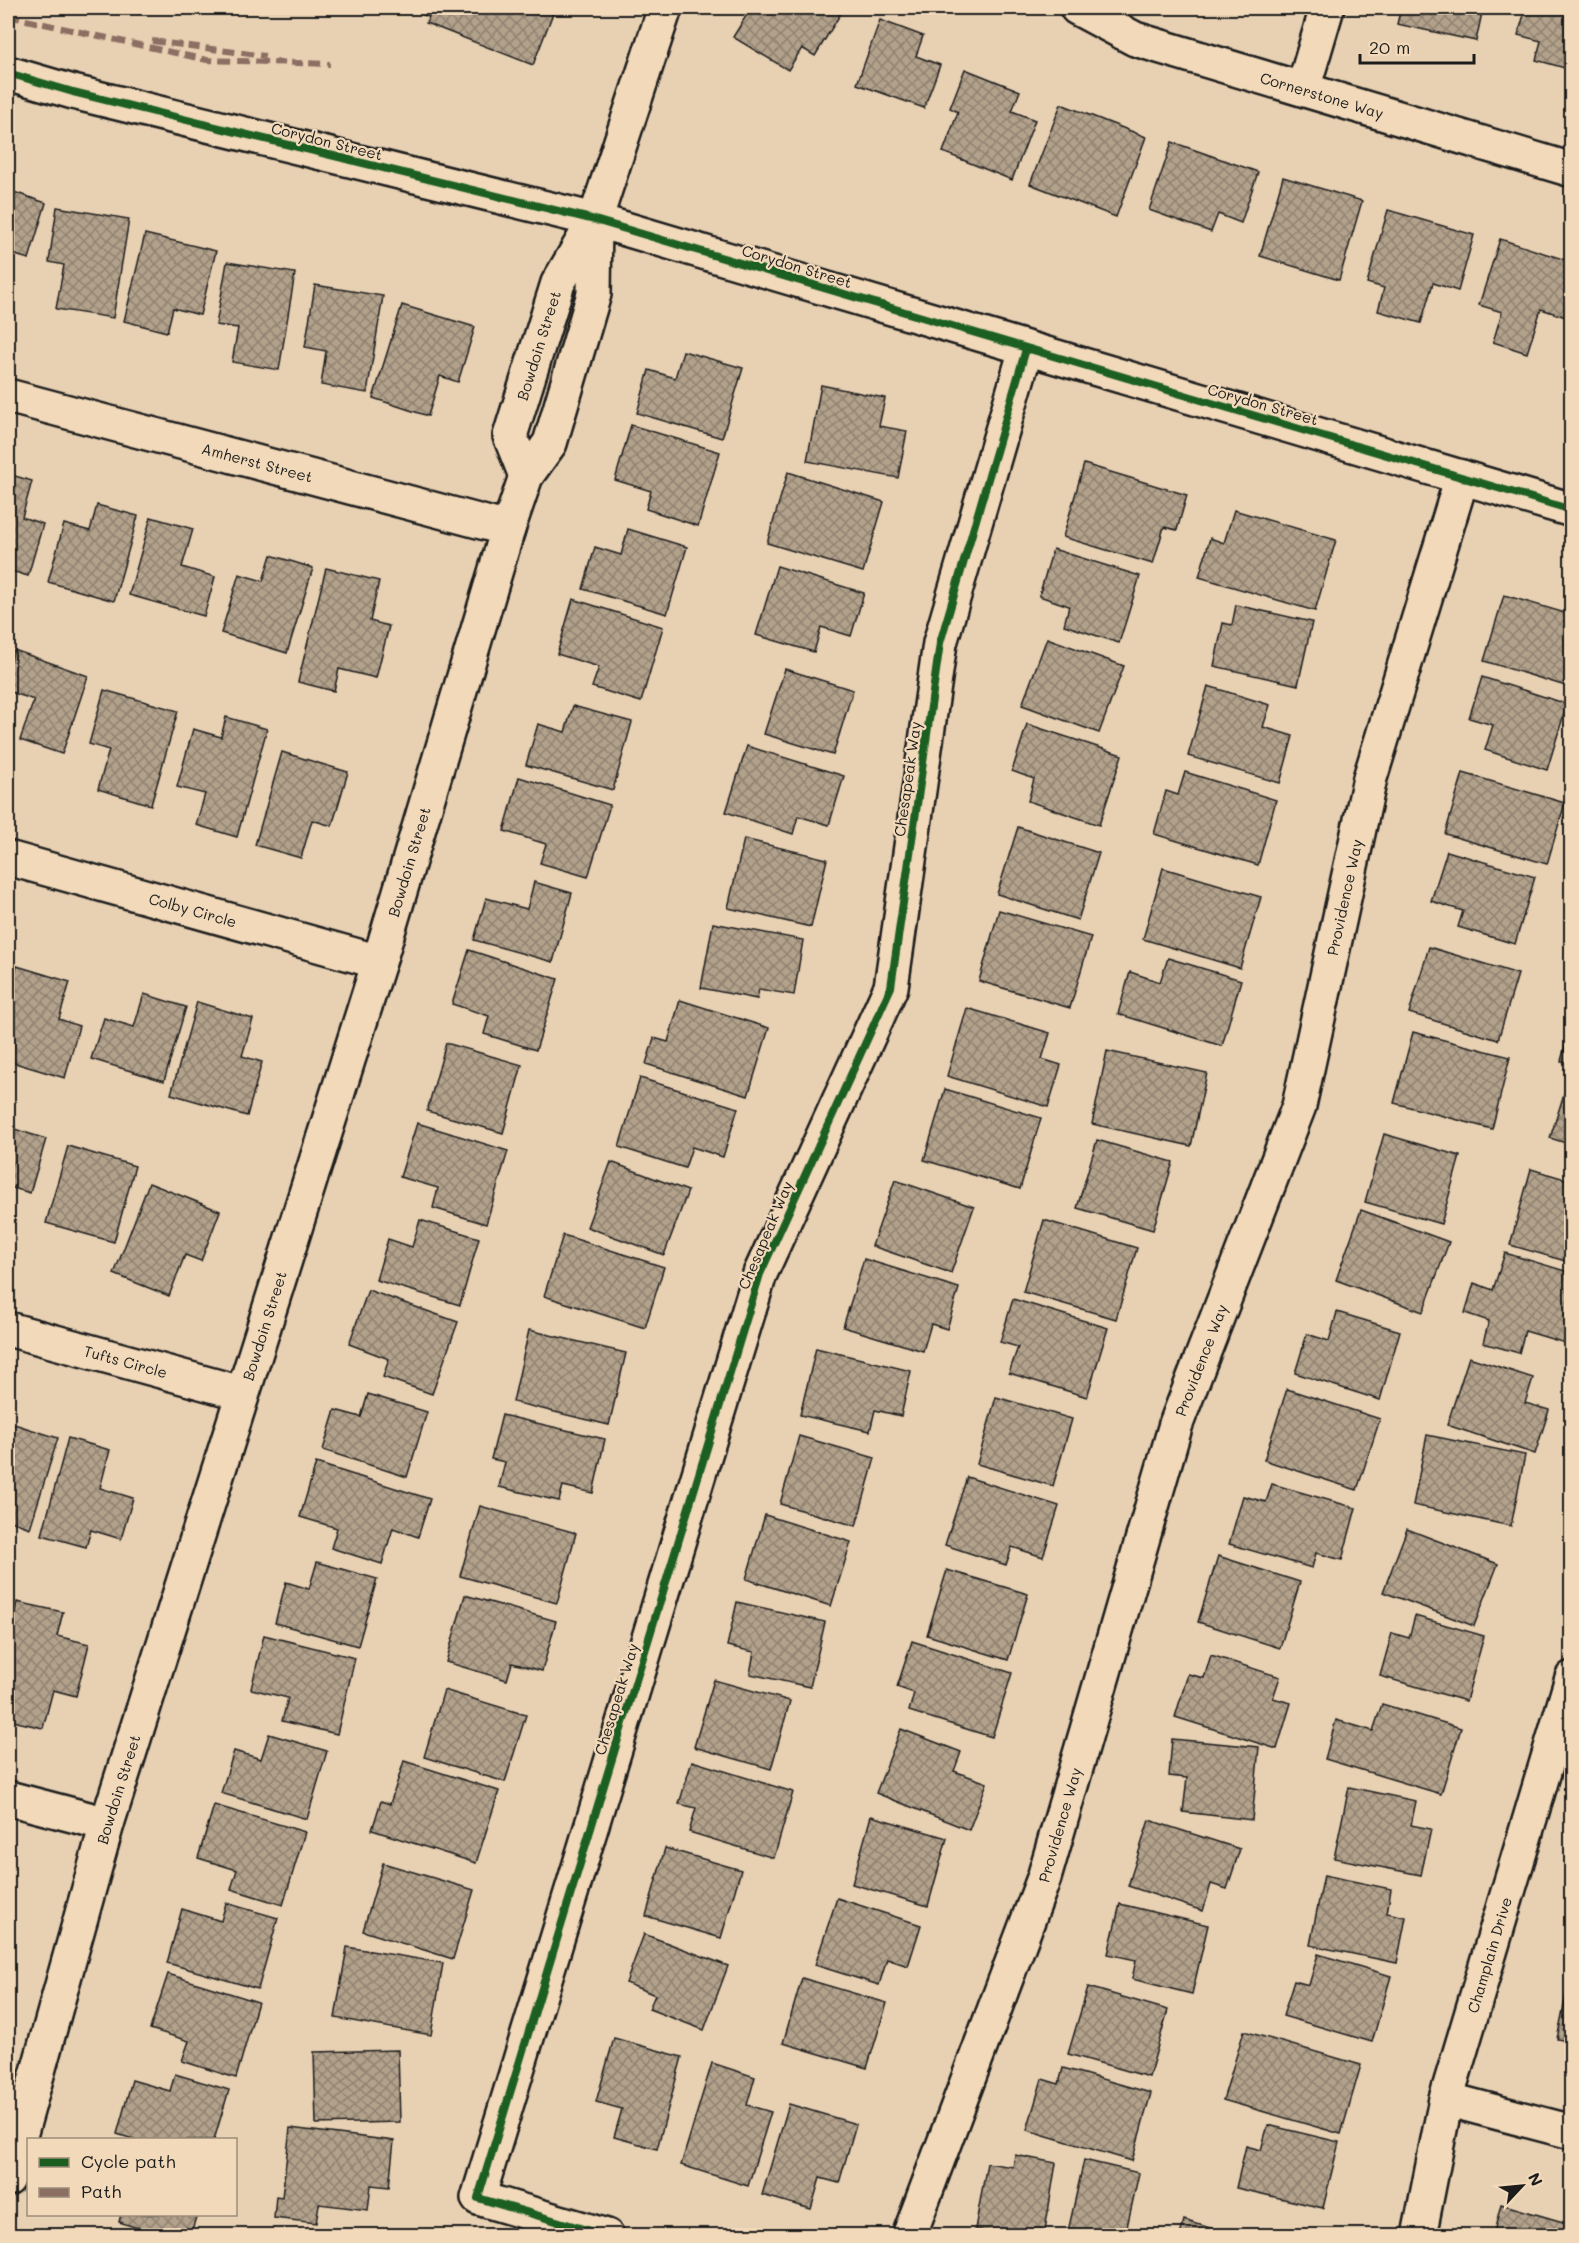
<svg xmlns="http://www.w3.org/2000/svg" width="1579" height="2243" viewBox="0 0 1579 2243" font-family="Mali,sans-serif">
<defs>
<pattern id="building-cross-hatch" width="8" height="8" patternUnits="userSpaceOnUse" patternTransform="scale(1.5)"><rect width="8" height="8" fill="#b2a18b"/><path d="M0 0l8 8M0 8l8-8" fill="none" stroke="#908271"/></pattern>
</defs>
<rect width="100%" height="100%" fill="#e8d1b3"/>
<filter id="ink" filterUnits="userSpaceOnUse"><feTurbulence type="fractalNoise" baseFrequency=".0167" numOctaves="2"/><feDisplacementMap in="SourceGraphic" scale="12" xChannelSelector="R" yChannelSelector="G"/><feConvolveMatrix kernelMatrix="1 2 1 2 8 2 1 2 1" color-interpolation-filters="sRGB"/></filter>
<g filter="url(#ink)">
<g fill="url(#building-cross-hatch)" stroke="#1c1c1c" stroke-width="1.5">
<polygon points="751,8 844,8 815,56 802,48 788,70 733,37"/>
<polygon points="1401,8 1483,8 1476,41 1397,24"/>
<polygon points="1526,8 1572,8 1572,70 1536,60 1541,41 1518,35"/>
<polygon points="408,9 408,8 555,8 533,65 426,23 429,17"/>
<polygon points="880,20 923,36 916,56 940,65 924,108 857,84"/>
<polygon points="965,69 1020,91 1012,111 1035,120 1012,180 943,152 958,112 950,108"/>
<polygon points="1061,104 1146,137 1116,217 1030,184"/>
<polygon points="1172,142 1258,172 1241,223 1218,214 1211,232 1149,210"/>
<polygon points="1283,177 1362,201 1339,280 1260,256"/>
<polygon points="8,190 46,203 29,259 8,253"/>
<polygon points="57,207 129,219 113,318 56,309 64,265 49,262"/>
<polygon points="1388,210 1474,235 1458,291 1433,283 1421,323 1378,311 1384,288 1367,283"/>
<polygon points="145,234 216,251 200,315 173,308 167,332 124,321"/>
<polygon points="1500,239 1572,262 1572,310 1569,318 1541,309 1527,353 1493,342 1502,312 1479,305"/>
<polygon points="227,262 295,273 279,370 232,362 238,328 216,325"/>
<polygon points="315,285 383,296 367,393 321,385 326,351 305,347"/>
<polygon points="402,305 475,327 458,382 440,376 428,416 373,398"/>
<polygon points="683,351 743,368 722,438 637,413 649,370 675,378"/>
<polygon points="821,385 885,398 879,426 907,431 898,478 807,461"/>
<polygon points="631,425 720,452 698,526 646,509 651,491 615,480"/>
<polygon points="1084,464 1187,495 1177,530 1164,527 1153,564 1063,537"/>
<polygon points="788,472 884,502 863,572 767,543"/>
<polygon points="8,474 32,481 22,517 43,524 28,576 8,570"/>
<polygon points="97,505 138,516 114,601 48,582 64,524 90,531"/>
<polygon points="1234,510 1336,540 1315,611 1199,577 1210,538 1224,543"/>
<polygon points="151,517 193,529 182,567 215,577 204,616 129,595"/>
<polygon points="628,529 687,547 667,614 583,589 595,547 621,555"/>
<polygon points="1053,549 1140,576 1119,643 1064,625 1069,606 1039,596"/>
<polygon points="271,555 313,568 287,653 221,633 239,574 263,581"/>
<polygon points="777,566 864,593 851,636 821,627 814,652 756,635"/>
<polygon points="326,568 379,581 370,621 389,626 376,678 339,669 334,691 298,682"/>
<polygon points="1504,595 1572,615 1572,688 1484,661"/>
<polygon points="573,599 663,627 641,702 592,687 599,667 557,654"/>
<polygon points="1236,605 1312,622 1298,685 1214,666 1223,623 1232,625"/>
<polygon points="1047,638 1124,666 1099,733 1022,705"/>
<polygon points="14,650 88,676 62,754 20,740 34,700 8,691 8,670"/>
<polygon points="785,669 853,690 833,755 764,734"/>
<polygon points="1482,677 1567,704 1547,770 1485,750 1493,725 1469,718"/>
<polygon points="1208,686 1270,705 1263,727 1293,736 1280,783 1188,756"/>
<polygon points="104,690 178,711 151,805 98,789 109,750 89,744"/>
<polygon points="573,706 632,722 613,790 526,765 538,724 565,732"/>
<polygon points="226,717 267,729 237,837 196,825 205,794 177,787 193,729 221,737"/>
<polygon points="1027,724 1122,755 1099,825 1028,801 1034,779 1012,771"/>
<polygon points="747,746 844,776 829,825 798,816 793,834 726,812"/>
<polygon points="282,752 348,772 332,826 312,820 301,858 255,845"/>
<polygon points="1185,772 1276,800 1258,865 1154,834 1166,791 1178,795"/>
<polygon points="1463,773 1565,803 1547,864 1445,834"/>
<polygon points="519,777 610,805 588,877 540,863 546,844 504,831"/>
<polygon points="1018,827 1099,853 1078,920 997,894"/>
<polygon points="744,839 827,859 811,927 728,908"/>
<polygon points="1447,851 1535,877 1515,944 1458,927 1463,911 1431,901"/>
<polygon points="1163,868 1261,897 1240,968 1143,939"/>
<polygon points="534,882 572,893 553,962 474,940 486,898 527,909"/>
<polygon points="999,910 1091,937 1070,1008 979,981"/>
<polygon points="713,923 803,940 794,995 759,989 757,999 701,988"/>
<polygon points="1429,947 1518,974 1498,1040 1409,1013"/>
<polygon points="469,950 558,979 536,1050 484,1034 489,1016 452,1004"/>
<polygon points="1168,958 1241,980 1222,1046 1118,1014 1130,972 1160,982"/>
<polygon points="17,966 70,982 59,1019 79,1026 65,1078 8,1061 8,997"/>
<polygon points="144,994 186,1007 164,1081 91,1059 104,1018 134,1027"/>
<polygon points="680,1000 769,1028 748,1096 646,1064 654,1038 668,1042"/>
<polygon points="197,1002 253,1019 242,1056 262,1062 247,1116 171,1094"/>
<polygon points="967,1008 1050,1033 1042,1059 1061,1065 1048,1107 947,1076"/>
<polygon points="1572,1019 1572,1063 1561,1061"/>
<polygon points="1413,1032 1510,1057 1492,1129 1394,1103"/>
<polygon points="446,1043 522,1065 503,1133 427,1111"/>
<polygon points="1107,1051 1207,1073 1191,1146 1092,1124"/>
<polygon points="1571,1072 1572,1072 1572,1145 1550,1138"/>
<polygon points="640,1078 738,1108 723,1157 692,1147 685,1168 619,1147"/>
<polygon points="945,1089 1041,1118 1020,1189 924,1160"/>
<polygon points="417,1123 508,1151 486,1224 433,1208 438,1188 400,1177"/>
<polygon points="8,1127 46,1139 30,1193 10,1187 8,1195"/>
<polygon points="1384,1134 1460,1156 1441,1224 1365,1202"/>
<polygon points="1097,1140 1173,1162 1153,1230 1077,1208"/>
<polygon points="68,1146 135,1166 114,1242 46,1223"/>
<polygon points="611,1162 688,1191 664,1255 587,1227"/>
<polygon points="1531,1169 1572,1181 1572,1263 1510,1245"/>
<polygon points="895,1180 974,1207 951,1273 872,1246"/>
<polygon points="149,1183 220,1211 201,1261 185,1255 169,1296 114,1274"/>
<polygon points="1361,1210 1449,1242 1423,1312 1336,1280"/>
<polygon points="420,1220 479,1238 460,1305 376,1280 388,1239 412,1247"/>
<polygon points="1044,1220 1137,1248 1116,1319 1023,1292"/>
<polygon points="563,1235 664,1267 645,1328 544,1296"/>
<polygon points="1505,1253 1572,1273 1572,1345 1525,1331 1519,1353 1483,1343 1489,1321 1465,1313 1474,1283 1493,1290"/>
<polygon points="864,1259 959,1288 947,1329 931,1324 923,1351 843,1327"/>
<polygon points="368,1290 458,1322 432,1394 383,1377 389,1359 349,1344"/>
<polygon points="1013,1299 1108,1328 1087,1397 1009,1373 1018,1347 1000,1342"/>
<polygon points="1337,1312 1400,1331 1380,1400 1295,1373 1307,1334 1329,1341"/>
<polygon points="529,1330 626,1353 609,1425 513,1402"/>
<polygon points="816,1348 911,1371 901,1416 875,1410 870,1431 800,1415"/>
<polygon points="1469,1357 1533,1378 1525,1403 1549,1410 1535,1454 1447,1425"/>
<polygon points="1287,1389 1380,1419 1357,1490 1264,1460"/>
<polygon points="368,1394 427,1412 407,1477 323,1450 335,1410 361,1417"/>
<polygon points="996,1397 1072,1419 1053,1486 977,1464"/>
<polygon points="502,1415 605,1439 593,1493 563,1486 559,1501 499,1487 505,1462 491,1459"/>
<polygon points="8,1422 58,1438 30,1528 8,1520"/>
<polygon points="1427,1435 1525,1455 1511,1526 1413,1505"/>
<polygon points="799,1436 875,1458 856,1526 780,1504"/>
<polygon points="68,1438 110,1450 100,1488 133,1498 121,1539 91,1530 86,1547 42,1535"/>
<polygon points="316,1463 430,1499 418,1537 393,1528 382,1564 331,1548 337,1528 300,1517"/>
<polygon points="967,1477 1059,1506 1043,1557 1012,1547 1006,1565 945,1545"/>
<polygon points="1272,1484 1356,1508 1342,1560 1316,1553 1312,1568 1229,1544 1243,1496 1266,1502"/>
<polygon points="480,1506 576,1533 557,1603 460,1576"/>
<polygon points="765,1515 851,1542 831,1606 746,1579"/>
<polygon points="1407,1529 1498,1564 1474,1626 1383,1592"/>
<polygon points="1218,1556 1300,1582 1280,1648 1198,1622"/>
<polygon points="317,1562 377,1579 358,1646 275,1623 286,1582 309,1589"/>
<polygon points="947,1570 1028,1594 1008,1660 927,1635"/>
<polygon points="465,1595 556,1621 542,1671 512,1663 507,1680 446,1662"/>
<polygon points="17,1602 63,1612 57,1636 89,1644 76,1696 53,1690 43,1728 8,1720 8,1643"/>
<polygon points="737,1602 825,1622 810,1687 750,1674 754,1652 727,1646"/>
<polygon points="1415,1616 1484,1636 1466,1701 1380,1676 1392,1633 1409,1638"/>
<polygon points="264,1635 355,1658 337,1734 282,1721 288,1698 251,1689"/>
<polygon points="912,1641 1012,1673 992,1737 909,1711 914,1693 897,1687"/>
<polygon points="1211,1655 1280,1677 1273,1698 1291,1703 1277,1749 1175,1717 1188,1674 1204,1678"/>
<polygon points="714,1680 790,1701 771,1769 694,1747"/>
<polygon points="444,1690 526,1715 505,1782 424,1757"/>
<polygon points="1382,1704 1461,1728 1441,1794 1325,1759 1336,1720 1373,1731"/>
<polygon points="901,1729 961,1752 954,1771 987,1783 969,1830 876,1793"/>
<polygon points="269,1734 327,1751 307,1819 221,1793 234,1751 261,1759"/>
<polygon points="1172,1739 1259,1747 1252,1820 1183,1812 1187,1778 1169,1776"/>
<polygon points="404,1761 499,1791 476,1863 372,1830 381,1801 390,1804"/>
<polygon points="692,1761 793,1792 774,1858 689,1832 696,1808 679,1804"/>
<polygon points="1349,1787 1416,1801 1411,1825 1431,1829 1421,1875 1334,1858"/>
<polygon points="214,1805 305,1832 283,1905 231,1889 237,1870 198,1858"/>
<polygon points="871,1816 947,1838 928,1906 852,1884"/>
<polygon points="1149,1820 1240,1849 1227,1889 1211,1884 1203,1911 1128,1886"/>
<polygon points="665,1848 741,1870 721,1938 646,1916"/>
<polygon points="383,1863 474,1890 453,1959 363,1931"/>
<polygon points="1324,1875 1391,1889 1387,1913 1406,1917 1397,1963 1310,1945"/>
<polygon points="837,1898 921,1925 908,1966 887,1959 879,1985 815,1965"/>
<polygon points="226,1903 278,1918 258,1989 167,1963 182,1909 221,1921"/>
<polygon points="1120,1904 1208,1925 1192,1994 1132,1979 1136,1960 1108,1954"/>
<polygon points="644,1934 728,1966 704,2030 649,2009 655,1995 626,1983"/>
<polygon points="347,1947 443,1963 431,2035 335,2018"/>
<polygon points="1318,1954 1391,1976 1372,2042 1283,2016 1294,1981 1309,1985"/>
<polygon points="1571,1971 1572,1971 1572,2042 1557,2039"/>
<polygon points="168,1974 258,2002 236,2078 182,2061 189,2041 150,2029"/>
<polygon points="802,1978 887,2003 867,2068 783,2043"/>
<polygon points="1088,1987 1168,2010 1149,2077 1068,2054"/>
<polygon points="1244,2031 1361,2065 1341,2134 1223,2100"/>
<polygon points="614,2038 682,2057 657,2149 614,2137 622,2109 596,2102"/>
<polygon points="398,2050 400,2122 316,2124 314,2052"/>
<polygon points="712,2063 755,2077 747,2105 771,2112 748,2186 681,2165"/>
<polygon points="1063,2068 1151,2093 1132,2161 1027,2130 1042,2079 1059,2084"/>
<polygon points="175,2074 229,2090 214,2140 136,2140 117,2134 132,2080 170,2091"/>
<polygon points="789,2104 856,2124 839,2183 820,2178 811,2209 762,2195"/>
<polygon points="1268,2125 1339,2142 1323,2208 1236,2188 1246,2146 1261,2150"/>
<polygon points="290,2128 394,2141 389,2187 371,2185 368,2210 319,2204 316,2223 274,2218 276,2196 282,2197"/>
<polygon points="1015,2155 1056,2163 1044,2236 995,2236 995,2233 975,2229 987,2163 1013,2167"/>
<polygon points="1084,2160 1139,2173 1125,2236 1067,2236"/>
<polygon points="1501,2204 1570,2224 1566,2236 1493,2236"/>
<polygon points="121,2214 197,2214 190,2236 163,2236 119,2222"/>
<polygon points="1184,2220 1236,2236 1180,2236"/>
</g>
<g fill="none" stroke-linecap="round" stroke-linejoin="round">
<g stroke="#1c1c1c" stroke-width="38">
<g id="minor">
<path id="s1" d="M1077 8 1135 39 1572 170"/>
<polyline points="1303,89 1327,8"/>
<path id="s2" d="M8 396 508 529"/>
<path id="s3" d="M526 476 510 436 558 283 595 220 665 8"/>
<path id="s4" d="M8 858 379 962"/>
<path id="s5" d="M8 1329 241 1393"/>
<polyline points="8,1798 107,1824"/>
<polyline points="1446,2099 1572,2132"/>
<path id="s6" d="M8 2179 107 1824 379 962 508 529 526 476 550 443 594 294 595 220"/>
<polyline points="607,2236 478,2198 760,1274 891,987 940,643 1026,349"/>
<path id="s7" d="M909 2236 1044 1878 1176 1424 1299 1106 1370 778 1462 477"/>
<path id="s8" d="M1419 2236 1446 2099 1572 1678"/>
</g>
</g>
<g stroke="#1c1c1c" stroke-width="38">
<polyline id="major" points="8,73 73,92 595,220 1572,510"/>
</g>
<use href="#minor" stroke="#f1d9b9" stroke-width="33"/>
<use href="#major" stroke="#f1d9b9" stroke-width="33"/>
<g stroke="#8d6e63" stroke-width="6" stroke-dasharray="12 6" stroke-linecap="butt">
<polyline points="8,16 207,60 330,64"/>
<polyline points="152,41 265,56"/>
</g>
<g stroke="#f1d9b9" stroke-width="11">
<g id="cycleway">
<polyline points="8,73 73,92 595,220 1572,510"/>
<polyline points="607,2236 478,2198 760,1274 891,987 940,643 1026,349"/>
</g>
</g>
<use href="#cycleway" stroke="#1b5e20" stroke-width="8"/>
</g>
</g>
<g text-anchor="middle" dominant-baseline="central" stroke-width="4.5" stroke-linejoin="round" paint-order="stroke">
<g font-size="15" fill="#1c1c1c" stroke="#f1d9b9">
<text stroke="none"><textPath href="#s1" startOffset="261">Cornerstone Way</textPath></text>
<text transform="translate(327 141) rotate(14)">Corydon Street</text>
<text transform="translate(797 266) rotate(17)">Corydon Street</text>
<text stroke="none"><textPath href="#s3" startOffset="138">Bowdoin Street</textPath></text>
<text transform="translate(1263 404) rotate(16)">Corydon Street</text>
<text stroke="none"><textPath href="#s2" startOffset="258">Amherst Street</textPath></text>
<text transform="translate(907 779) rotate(-82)">Chesapeak Way</text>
<text stroke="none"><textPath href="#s6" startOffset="1377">Bowdoin Street</textPath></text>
<text stroke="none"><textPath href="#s7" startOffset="1410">Providence Way</textPath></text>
<text stroke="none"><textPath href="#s4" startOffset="192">Colby Circle</textPath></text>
<text transform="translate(765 1235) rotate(-67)">Chesapeak Way</text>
<text stroke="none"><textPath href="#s6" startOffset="891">Bowdoin Street</textPath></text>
<text stroke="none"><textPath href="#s7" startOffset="924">Providence Way</textPath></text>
<text stroke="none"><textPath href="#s5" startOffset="122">Tufts Circle</textPath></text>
<text transform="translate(616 1699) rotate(-73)">Chesapeak Way</text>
<text stroke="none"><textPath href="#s6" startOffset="405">Bowdoin Street</textPath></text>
<text stroke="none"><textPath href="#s7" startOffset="438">Providence Way</textPath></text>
<text stroke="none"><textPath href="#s8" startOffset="290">Champlain Drive</textPath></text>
</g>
</g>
<rect width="1579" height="2243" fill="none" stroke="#f1d9b9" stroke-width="30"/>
<rect x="15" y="15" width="1549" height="2213" fill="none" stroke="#1c1c1c" stroke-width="2" filter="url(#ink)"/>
<rect x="27" y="2138" width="210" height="78" fill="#f1d9b9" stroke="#9c8d7a" stroke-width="1.5"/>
<rect x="39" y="2158" width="30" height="9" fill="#1b5e20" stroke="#9c8d7a" stroke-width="1.5"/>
<text x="81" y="2168" font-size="18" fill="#1c1c1c">Cycle path</text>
<rect x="39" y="2188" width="30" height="9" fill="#8d6e63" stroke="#9c8d7a" stroke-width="1.5"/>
<text x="81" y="2198" font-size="18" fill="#1c1c1c">Path</text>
<g transform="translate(1522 2186) rotate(64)" stroke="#f1d9b9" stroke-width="4.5" paint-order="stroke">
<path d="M0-4.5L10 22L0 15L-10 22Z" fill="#1c1c1c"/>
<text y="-9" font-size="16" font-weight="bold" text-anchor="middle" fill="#1c1c1c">N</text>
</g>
<path d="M1360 54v9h114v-9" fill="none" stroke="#1c1c1c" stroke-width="3"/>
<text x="1369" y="54" font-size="18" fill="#1c1c1c" stroke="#f1d9b9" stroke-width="4.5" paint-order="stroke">20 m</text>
</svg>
